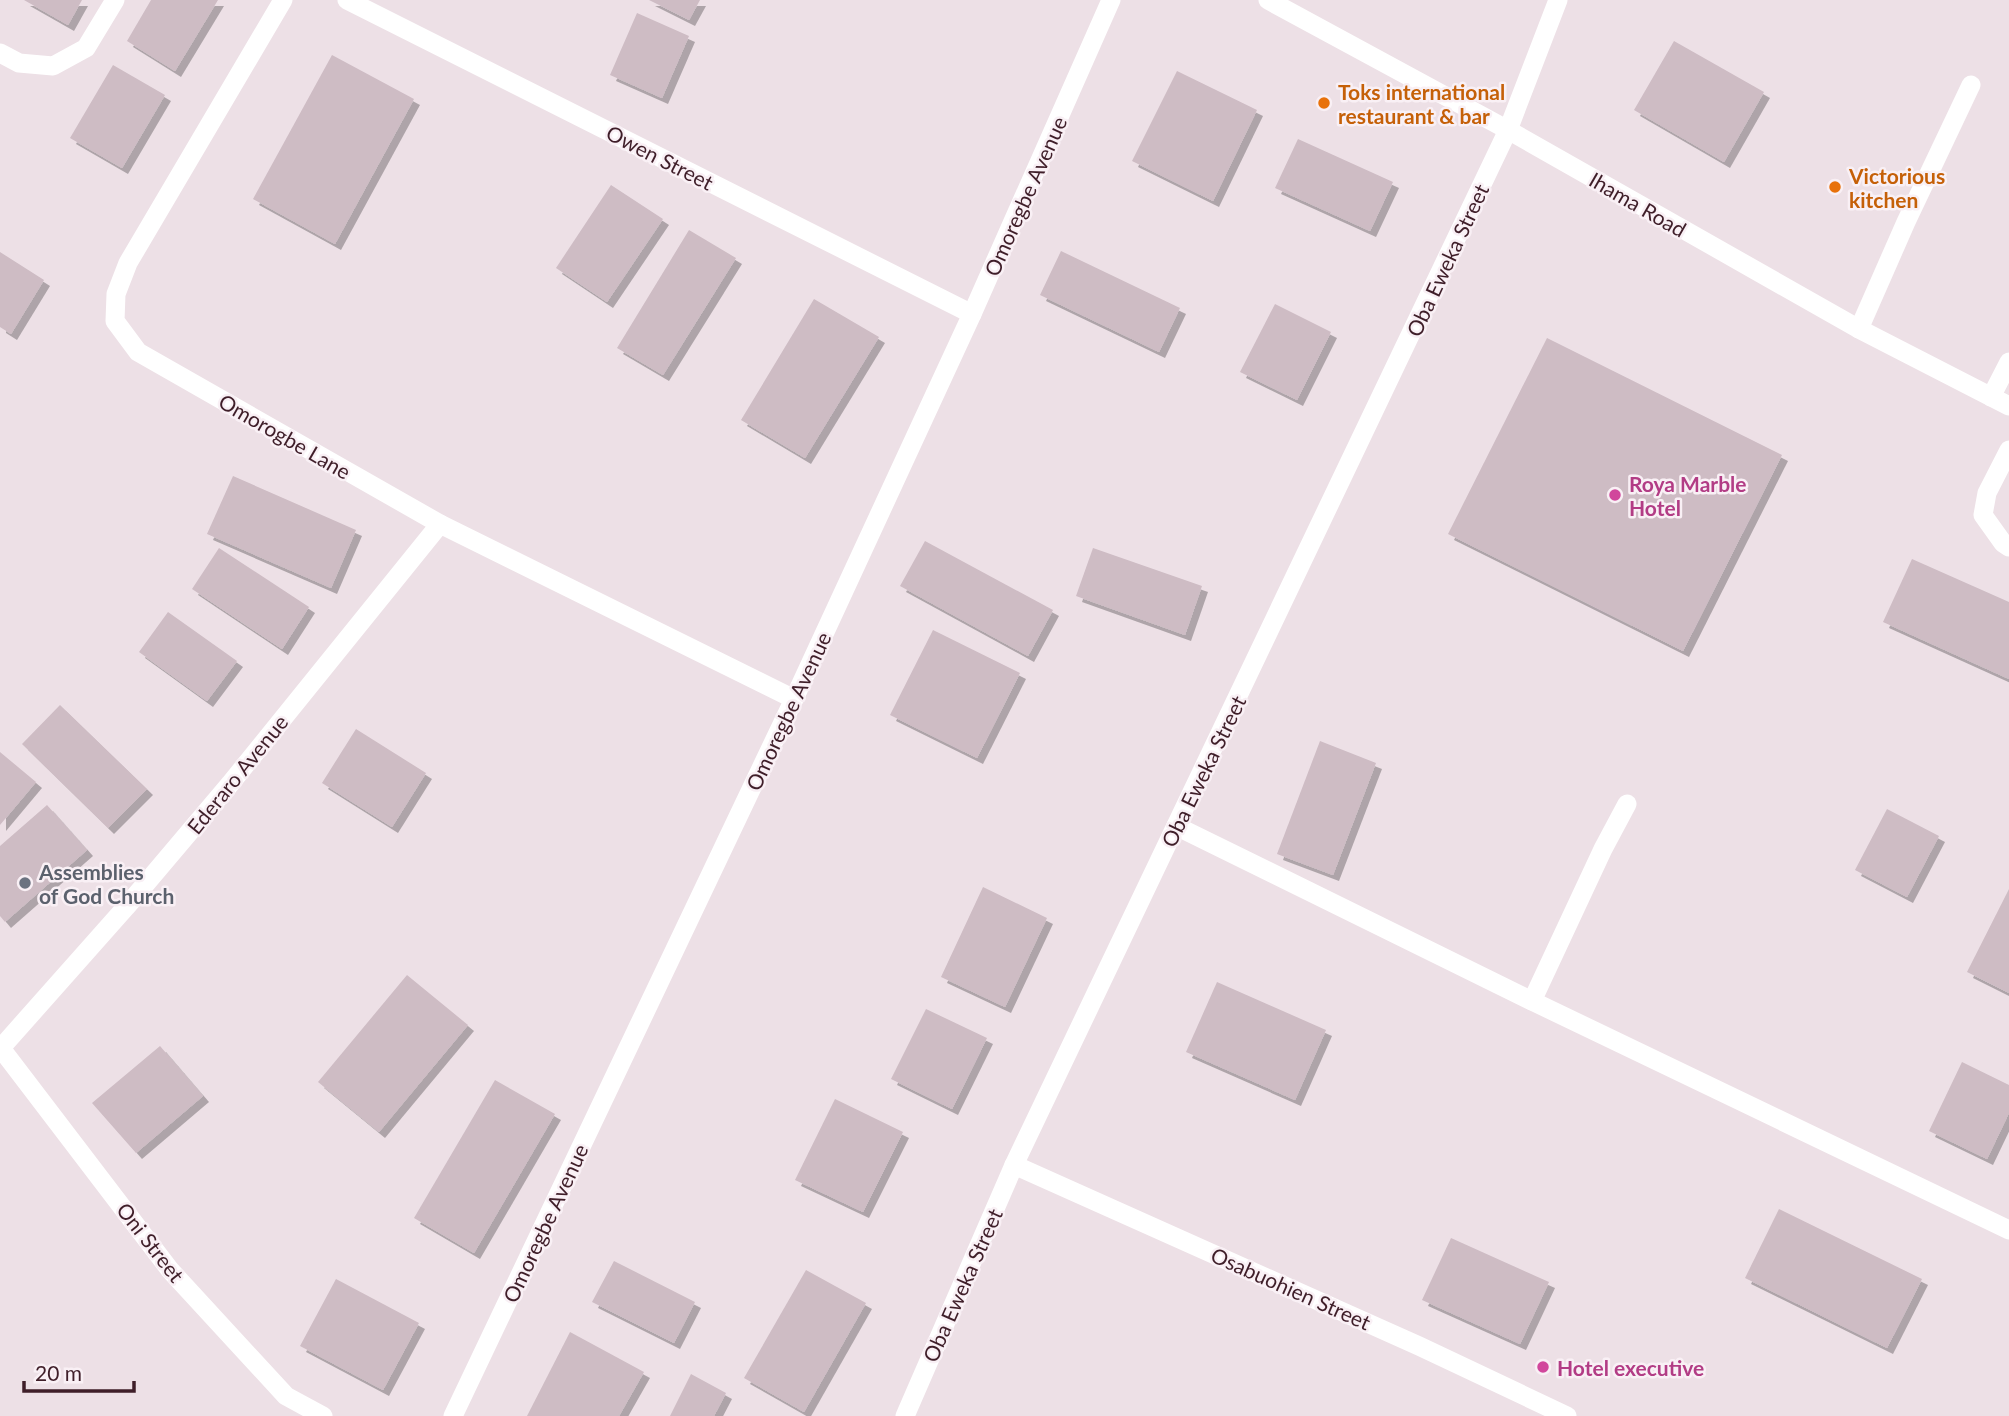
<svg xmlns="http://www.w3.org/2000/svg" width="2009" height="1416" viewBox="0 0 2009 1416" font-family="Lato,sans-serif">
<defs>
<filter id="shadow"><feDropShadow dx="6" dy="6" stdDeviation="0" flood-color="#0004"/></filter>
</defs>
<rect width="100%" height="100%" fill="#ede0e6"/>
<g fill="#cebcc4" filter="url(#shadow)">
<polygon points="24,0 82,0 68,25"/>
<polygon points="151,0 218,0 175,71 127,41"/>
<polygon points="649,0 700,0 689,20"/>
<polygon points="637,13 689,36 662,98 610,75"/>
<polygon points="1674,41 1764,92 1724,162 1634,110"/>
<polygon points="332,55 414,99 335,244 253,199"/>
<polygon points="113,65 165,95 122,168 70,138"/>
<polygon points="1177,71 1257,110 1213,201 1132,161"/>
<polygon points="1298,139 1393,182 1370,231 1275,188"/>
<polygon points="611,185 663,219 607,302 556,268"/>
<polygon points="689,230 736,258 663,375 617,348"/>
<polygon points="1061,251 1180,308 1159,352 1040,295"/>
<polygon points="0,252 44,280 11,334 0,327"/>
<polygon points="814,299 879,337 805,458 741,420"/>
<polygon points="1275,304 1331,332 1297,400 1240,372"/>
<polygon points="1547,338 1782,455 1683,651 1448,534"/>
<polygon points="233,476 356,530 331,588 207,534"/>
<polygon points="925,541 1053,610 1028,656 900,586"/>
<polygon points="219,548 309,607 282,649 192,589"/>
<polygon points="1093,548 1202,586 1185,635 1076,596"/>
<polygon points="1912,559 2009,602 2009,679 1883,622"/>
<polygon points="168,612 237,661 207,701 139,652"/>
<polygon points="933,630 1020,673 977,758 890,715"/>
<polygon points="60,705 147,789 108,828 22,744"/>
<polygon points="356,729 426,773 392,827 322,783"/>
<polygon points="1320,741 1376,763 1333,875 1277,854"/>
<polygon points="0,752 36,782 0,825"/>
<polygon points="47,805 87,850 5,922 0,916 0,846"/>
<polygon points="1887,809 1939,836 1907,897 1855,870"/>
<polygon points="983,887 1047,918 1005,1007 941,977"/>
<polygon points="2009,889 2009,993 1967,972"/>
<polygon points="407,975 468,1025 379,1132 318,1082"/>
<polygon points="1217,982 1326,1030 1295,1100 1186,1052"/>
<polygon points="926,1009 987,1038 952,1109 891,1079"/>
<polygon points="160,1046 203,1096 136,1153 92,1103"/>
<polygon points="1962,1062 2009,1085 2009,1113 1987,1159 1929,1131"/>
<polygon points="495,1080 555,1114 474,1253 414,1218"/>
<polygon points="835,1099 903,1132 863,1212 795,1180"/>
<polygon points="1779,1209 1922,1279 1887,1348 1745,1278"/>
<polygon points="1451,1238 1549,1282 1520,1344 1422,1300"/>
<polygon points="614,1261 695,1302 674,1343 592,1302"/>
<polygon points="806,1270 866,1303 804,1412 744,1378"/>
<polygon points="336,1279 419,1323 383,1390 300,1346"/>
<polygon points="570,1332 644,1372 619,1416 527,1416"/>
<polygon points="691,1374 726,1393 714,1416 670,1416"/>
</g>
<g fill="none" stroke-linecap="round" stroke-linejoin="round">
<g stroke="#fff" stroke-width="19">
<polyline points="0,53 19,63 53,66 86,48 115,0"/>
<polyline points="1859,329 1906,222 1971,85"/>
<polyline points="1991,397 2009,362"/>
<polyline points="2009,450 1987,493 1983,515 2003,543 2009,547"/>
</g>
<g stroke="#fff" stroke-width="19">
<polyline points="283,0 128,263 116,294 115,321 138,352 440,524 794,699"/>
<polyline points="347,0 972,314"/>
<polyline points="1268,0 1508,130 1859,329 2009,406"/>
<polyline points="1176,826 1532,1001 2009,1230"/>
<polyline points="1532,1001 1603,849 1627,804"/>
<polyline points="0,1047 170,1270 286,1396 323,1416"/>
<polyline points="0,1049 126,907 230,784 440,524"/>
<polyline points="1014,1165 1419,1346 1567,1416"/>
<polyline points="453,1416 794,699 972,314 1111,0"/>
<polyline points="905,1416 1014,1165 1508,130 1558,0"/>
</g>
</g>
<g fill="#e8710a" stroke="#f9f0f5" stroke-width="2.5">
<circle cx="1324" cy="103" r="7"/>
<circle cx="1835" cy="187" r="7"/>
</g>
<g fill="#d1479c" stroke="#f9f0f5" stroke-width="2.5">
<circle cx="1615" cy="495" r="7"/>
<circle cx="1543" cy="1367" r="7"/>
</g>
<circle fill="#6b7280" stroke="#f9f0f5" stroke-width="2.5" cx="25" cy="883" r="7"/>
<g text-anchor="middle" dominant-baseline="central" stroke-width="5" stroke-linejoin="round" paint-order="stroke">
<g font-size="21" font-weight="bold" fill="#c56008" stroke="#f9f0f5" text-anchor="start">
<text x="1338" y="91">Toks international<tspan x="1338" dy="24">restaurant &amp; bar</tspan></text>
<text x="1849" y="175">Victorious<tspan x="1849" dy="24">kitchen</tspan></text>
</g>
<g font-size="21" fill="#3f1e29" stroke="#f9f0f5">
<text transform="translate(660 157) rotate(27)">Owen Street</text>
<text transform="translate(1025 196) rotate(-66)">Omoregbe Avenue</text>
<text transform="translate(1638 204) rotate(30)">Ihama Road</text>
<text transform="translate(1447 260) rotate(-65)">Oba Eweka Street</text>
<text transform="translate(285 436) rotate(30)">Omorogbe Lane</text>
<text transform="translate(788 711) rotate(-65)">Omoregbe Avenue</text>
<text transform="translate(1203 771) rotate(-64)">Oba Eweka Street</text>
<text transform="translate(237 774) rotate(-51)">Ederaro Avenue</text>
<text transform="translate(545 1223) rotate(-65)">Omoregbe Avenue</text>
<text transform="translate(151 1242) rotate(52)">Oni Street</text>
<text transform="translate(962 1285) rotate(-66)">Oba Eweka Street</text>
<text transform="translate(1291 1288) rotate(24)">Osabuohien Street</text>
</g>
<g font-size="21" font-weight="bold" fill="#b23c85" stroke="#f9f0f5" text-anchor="start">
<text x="1629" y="483">Roya Marble<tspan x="1629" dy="24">Hotel</tspan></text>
<text x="1557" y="1367">Hotel executive</text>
</g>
<g font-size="21" font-weight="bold" fill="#5b616d" stroke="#f9f0f5" text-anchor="start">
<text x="39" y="871">Assemblies<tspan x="39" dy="24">of God Church</tspan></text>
</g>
</g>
<path d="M24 1381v10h110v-10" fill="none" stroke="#3f1e29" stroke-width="3.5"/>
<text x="35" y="1381" font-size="21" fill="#3f1e29" stroke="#f9f0f5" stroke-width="5" paint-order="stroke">20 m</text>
</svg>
